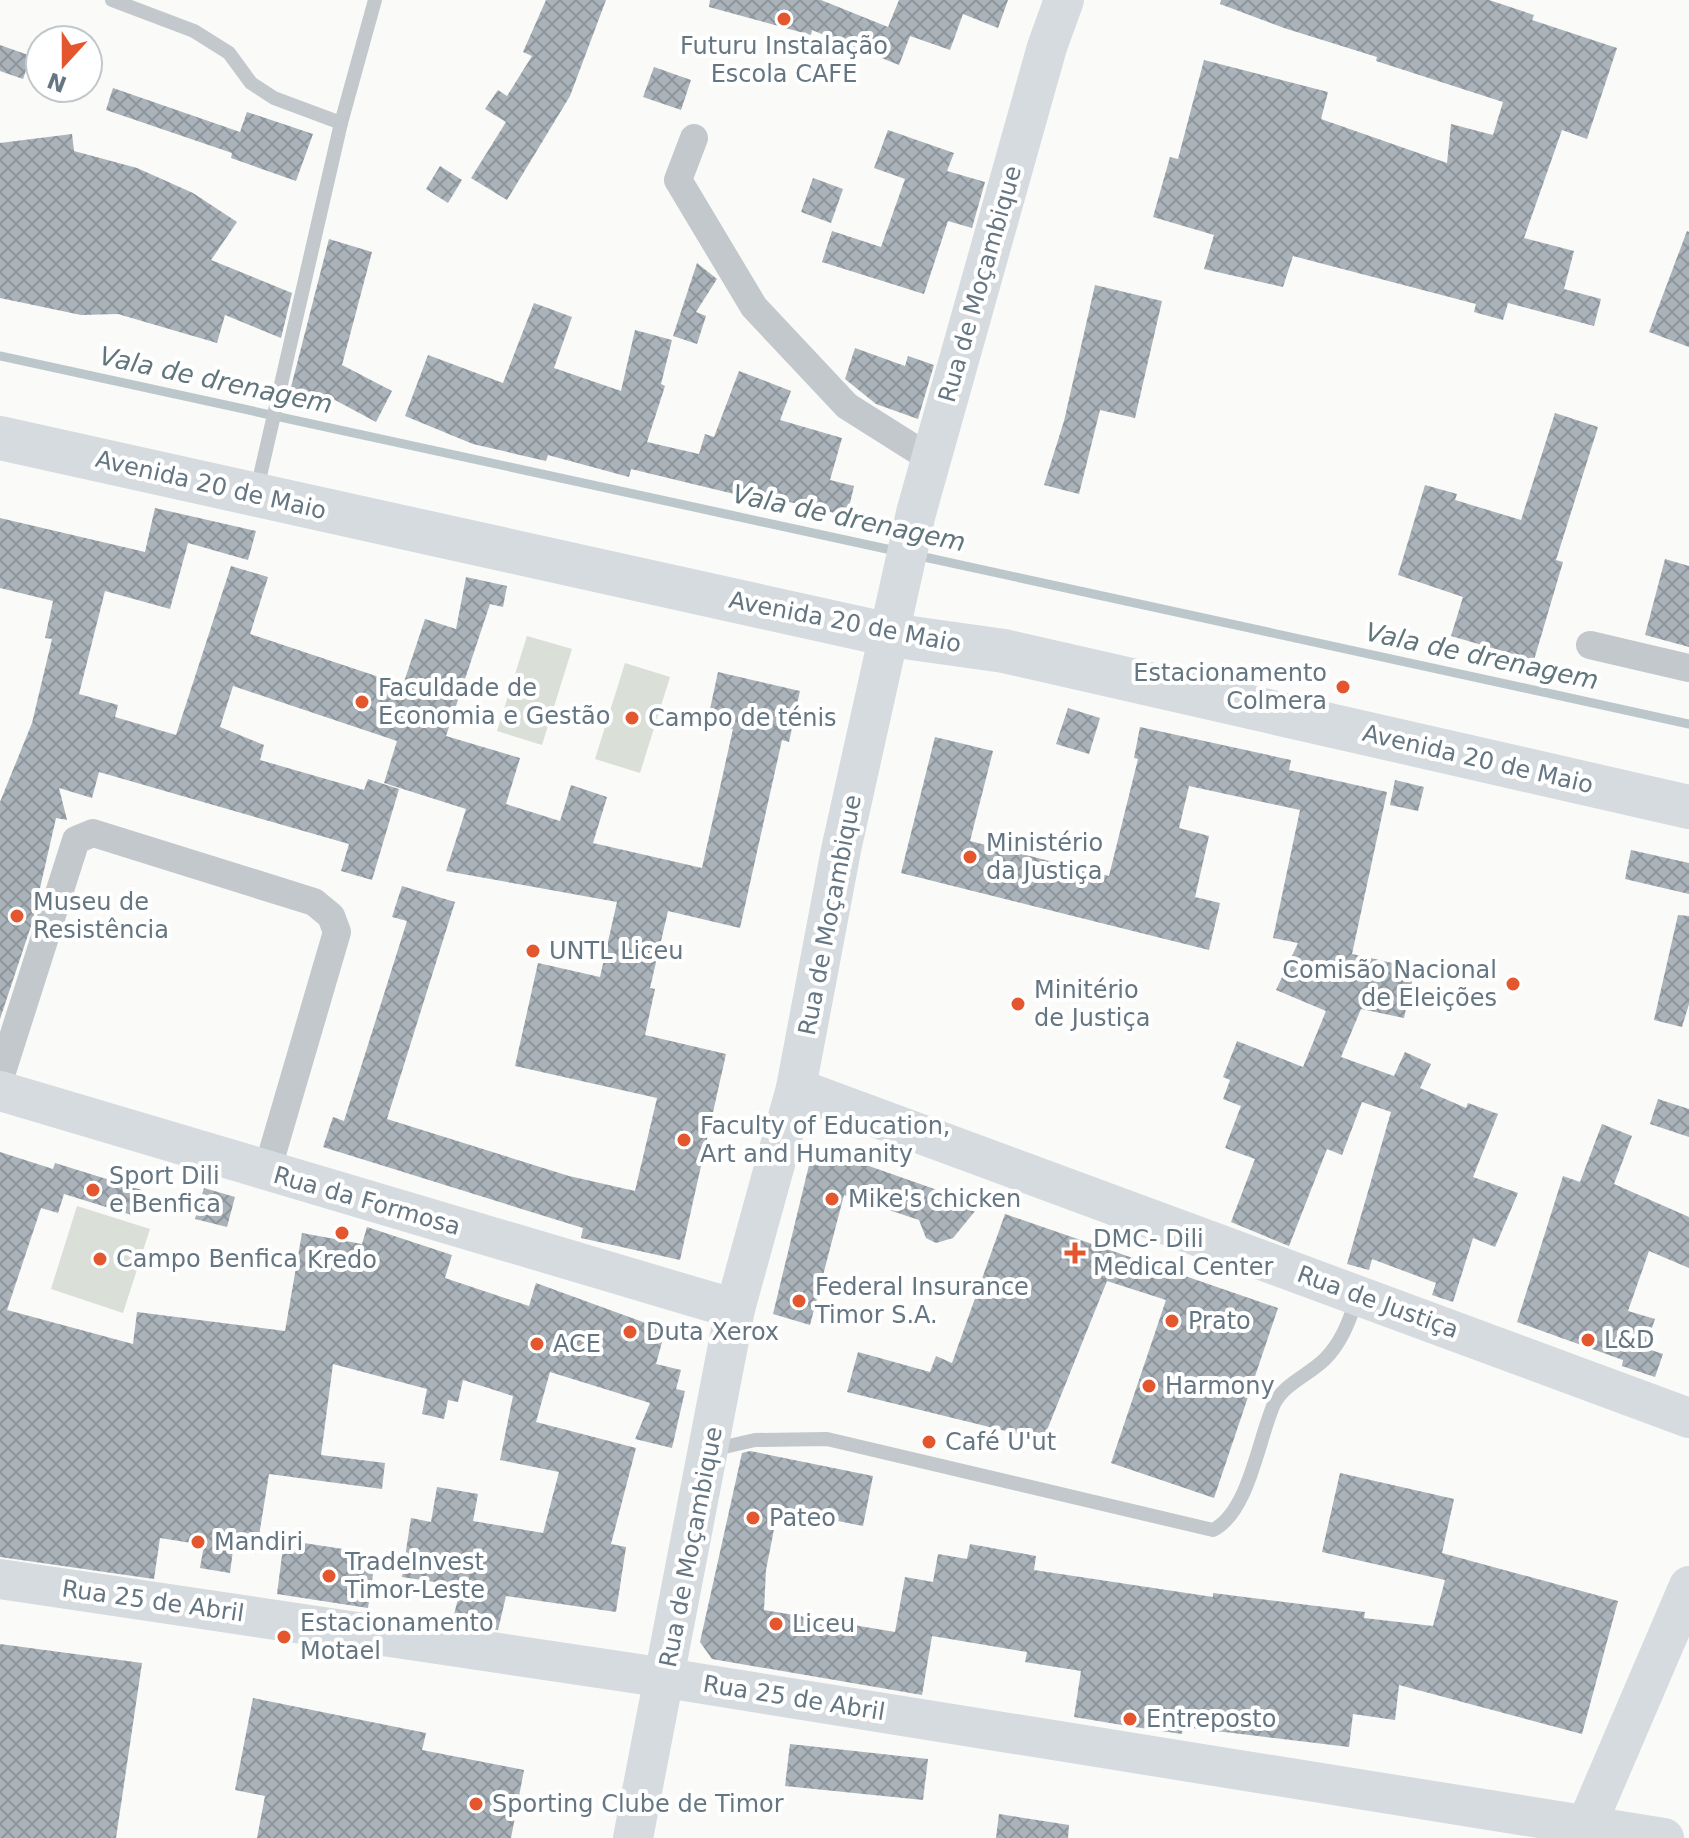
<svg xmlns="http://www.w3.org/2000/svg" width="1689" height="1838" viewBox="0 0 1689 1838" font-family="'DejaVu Sans',sans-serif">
<defs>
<pattern id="building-cross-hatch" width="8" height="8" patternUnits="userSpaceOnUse" patternTransform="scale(2)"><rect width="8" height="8" fill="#aab3b9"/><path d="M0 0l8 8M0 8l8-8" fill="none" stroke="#8e969c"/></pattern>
</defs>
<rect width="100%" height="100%" fill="#fafaf8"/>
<g fill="#dadfd7">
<polygon points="527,636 572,649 542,745 497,731"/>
<polygon points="625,663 670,677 640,773 595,759"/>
<polygon points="77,1206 150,1229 123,1313 51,1289"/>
</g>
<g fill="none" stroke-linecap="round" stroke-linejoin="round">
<g stroke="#bbc7cb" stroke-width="9">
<polyline points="0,356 896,551"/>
<polyline points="915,555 1689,724"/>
</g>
</g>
<g fill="url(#building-cross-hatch)">
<polygon points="546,0 606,0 570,96 507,200 471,178 506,122 485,109 498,90 507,96 532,56 523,52"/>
<polygon points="710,0 821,0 888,27 899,0 1008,0 998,28 963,14 950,50 910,36 899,65 812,30 811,35 709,7"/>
<polygon points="1221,0 1489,0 1534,15 1532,20 1617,48 1587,139 1562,130 1524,238 1574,251 1564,289 1601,299 1594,326 1508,303 1503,320 1474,312 1476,304 1293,256 1283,287 1204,269 1214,235 1153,217 1170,157 1178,159 1204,60 1328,92 1321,119 1447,163 1451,124 1493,135 1503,102 1376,61 1377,57 1284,28 1220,4"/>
<polygon points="0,45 31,56 23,79 0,71"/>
<polygon points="654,67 691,80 681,110 643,97"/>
<polygon points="113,88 240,132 247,112 313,134 296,181 231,158 232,153 106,110"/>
<polygon points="888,130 954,153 947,171 985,182 972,228 948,221 924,294 822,262 832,231 881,247 905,179 874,168"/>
<polygon points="72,134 74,151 137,168 193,193 237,222 211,260 292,293 281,338 225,315 217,343 118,314 81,315 0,298 0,143"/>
<polygon points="440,166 462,180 448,203 426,189"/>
<polygon points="813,178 843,189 831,223 801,212"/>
<polygon points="1687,231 1689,232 1689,347 1649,332"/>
<polygon points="329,239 372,252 342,365 392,391 376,422 335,400 332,409 289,395"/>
<polygon points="697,263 717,279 696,312 706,316 697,344 673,336"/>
<polygon points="1095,285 1162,301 1135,418 1100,410 1079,494 1044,485 1064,421"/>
<polygon points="534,303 572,317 554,368 621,391 635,330 672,340 661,384 665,386 647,442 699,454 705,434 714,437 739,371 791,391 780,420 842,438 830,480 854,486 847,516 769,497 767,502 631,469 629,477 548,455 546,461 473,444 405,416 428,355 503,383"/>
<polygon points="855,348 905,366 908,356 934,365 918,419 876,404 845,379"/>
<polygon points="1555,413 1598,427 1556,560 1563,562 1534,660 1451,636 1463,597 1398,575 1425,485 1457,494 1455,500 1521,520"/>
<polygon points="155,508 256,531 248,560 188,543 170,609 105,591 79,694 118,705 115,717 176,735 231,566 268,577 250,634 403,685 425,619 456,629 466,577 507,586 503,607 490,604 446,736 520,758 506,804 560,821 571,785 607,797 593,843 702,868 733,729 707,723 718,672 800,691 789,742 782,740 740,928 668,911 650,988 655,989 645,1035 726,1054 680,1260 581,1238 583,1228 323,1147 333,1117 344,1121 407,921 392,917 402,886 455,902 387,1119 569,1176 635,1191 657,1098 515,1066 538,963 600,977 617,902 446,871 466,809 384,783 397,741 233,686 220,727 264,745 260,760 364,790 368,779 399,789 372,880 341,871 349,844 99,772 92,798 59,788 67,820 56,818 32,923 0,1019 0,802 32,723 52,639 45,638 53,601 0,588 0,518 145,552"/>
<polygon points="1665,559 1689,566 1689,647 1645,635"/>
<polygon points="1068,708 1100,718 1089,754 1056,744"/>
<polygon points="1140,727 1291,760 1289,770 1387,792 1352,954 1415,968 1404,1018 1361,1009 1341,1057 1394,1076 1405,1052 1431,1064 1420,1088 1466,1108 1468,1103 1498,1114 1473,1177 1518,1193 1495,1247 1473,1238 1453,1302 1432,1295 1436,1283 1372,1259 1369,1270 1347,1264 1391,1112 1362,1102 1342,1155 1327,1149 1289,1246 1231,1222 1255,1159 1225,1148 1241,1106 1223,1099 1230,1080 1223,1077 1237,1041 1303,1067 1326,1011 1276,990 1298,943 1273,938 1300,810 1189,786 1179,828 1209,836 1195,897 1220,903 1209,950 901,873 935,737 993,751 970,841 1109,876 1138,759 1134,758"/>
<polygon points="1395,780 1424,787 1418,811 1390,805"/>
<polygon points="1631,850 1689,863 1689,894 1625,879"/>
<polygon points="1678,915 1689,916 1689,1004 1682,1027 1654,1020"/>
<polygon points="1658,1099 1689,1109 1689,1137 1650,1124"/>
<polygon points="1602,1124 1632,1136 1614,1184 1689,1217 1689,1268 1649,1251 1628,1311 1655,1319 1645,1348 1663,1354 1655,1377 1622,1366 1623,1360 1517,1322 1563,1176 1580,1182"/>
<polygon points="0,1152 53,1169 55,1163 142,1190 135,1216 64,1194 58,1213 41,1208 7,1310 133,1344 137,1312 285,1331 302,1233 362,1244 367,1227 452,1255 445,1278 529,1306 536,1283 651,1325 664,1335 656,1364 681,1370 676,1389 685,1391 672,1448 635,1439 650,1403 550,1372 536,1422 636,1448 611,1544 626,1547 616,1612 506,1596 498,1630 452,1623 461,1586 402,1577 411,1518 431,1522 437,1487 478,1494 473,1521 543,1533 559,1472 500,1460 513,1396 463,1380 458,1402 448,1400 444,1419 422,1414 427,1389 333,1364 321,1455 385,1463 382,1489 269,1474 256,1554 233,1550 230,1573 200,1568 204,1545 160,1538 154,1579 0,1557"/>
<polygon points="829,1152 980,1205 953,1238 936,1243 926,1238 919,1220 844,1195 810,1325 773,1314 810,1161"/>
<polygon points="204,1188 235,1197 227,1227 195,1219"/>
<polygon points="1005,1214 1278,1308 1214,1498 1111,1463 1166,1300 1107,1281 1043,1440 847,1392 858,1352 930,1372 936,1356 952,1363"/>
<polygon points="750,1451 873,1476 863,1526 778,1509 766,1570 764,1610 895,1632 905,1577 933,1582 938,1554 967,1559 970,1544 1036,1556 1034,1570 1213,1597 1213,1593 1365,1612 1364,1618 1433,1626 1445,1580 1322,1552 1340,1473 1454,1499 1442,1553 1618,1601 1582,1734 1399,1685 1395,1720 1353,1714 1349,1747 1183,1727 1182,1734 1128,1726 1074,1717 1081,1671 1025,1662 1027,1652 932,1636 922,1695 712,1659 700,1642 742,1453"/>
<polygon points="284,1540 376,1554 368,1608 277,1594"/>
<polygon points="0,1644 142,1663 116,1838 0,1838"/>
<polygon points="253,1698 426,1733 422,1750 524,1770 511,1838 257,1838 265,1796 235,1790"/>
<polygon points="790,1744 928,1759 923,1800 785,1786"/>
<polygon points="999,1814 1069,1825 1068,1838 996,1838"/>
</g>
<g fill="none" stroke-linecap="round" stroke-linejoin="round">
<g stroke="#c3c8cc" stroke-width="14">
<polyline points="112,0 194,31 229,53 251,83 274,98 341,123"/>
<polyline points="257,489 341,123 375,0"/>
<path d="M711 1450 755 1440 827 1439 1213 1530C1249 1512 1258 1440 1274 1404 1285 1383 1309 1375 1325 1359 1342 1342 1349 1321 1357 1299"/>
</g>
<g stroke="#c3c8cc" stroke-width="28">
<polyline points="694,138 678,180 754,307 847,406 931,459"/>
<polyline points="1590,645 1689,668"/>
<polyline points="0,1078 76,840 93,833 314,902 331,916 337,932 267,1171"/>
</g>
<g stroke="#d6dbdf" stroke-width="40">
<polyline points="796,1088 1689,1418"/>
<polyline points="0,1091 735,1309"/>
<polyline points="0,1579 666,1678 1664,1838"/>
<polyline points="633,1838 735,1309 796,1088 841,850 916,513 1047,47 1064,0"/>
<polyline points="1581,1838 1689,1586"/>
</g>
<polyline stroke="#d6dbdf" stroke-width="44" points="0,438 890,635 1004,651 1689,807"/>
</g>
<g fill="#e4572e" stroke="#fff" stroke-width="3">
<circle cx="784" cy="19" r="8"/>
<circle cx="1343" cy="687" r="8"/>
<circle cx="362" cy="702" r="8"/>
<circle cx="632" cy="718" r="8"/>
<circle cx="970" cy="857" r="8"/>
<circle cx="17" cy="916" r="8"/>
<circle cx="533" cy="951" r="8"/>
<circle cx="1513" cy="984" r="8"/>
<circle cx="1018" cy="1004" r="8"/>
<circle cx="684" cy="1140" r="8"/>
<circle cx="93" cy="1190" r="8"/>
<circle cx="832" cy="1199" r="8"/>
<circle cx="342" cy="1233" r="8"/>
<path d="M1071 1241h8v8h8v8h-8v8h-8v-8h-8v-8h8z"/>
<circle cx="100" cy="1259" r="8"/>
<circle cx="799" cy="1301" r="8"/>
<circle cx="1172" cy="1321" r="8"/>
<circle cx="630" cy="1332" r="8"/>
<circle cx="1588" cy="1340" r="8"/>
<circle cx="537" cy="1344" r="8"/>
<circle cx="1149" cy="1386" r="8"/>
<circle cx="929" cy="1442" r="8"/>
<circle cx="753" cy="1518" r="8"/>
<circle cx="198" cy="1542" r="8"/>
<circle cx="329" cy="1576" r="8"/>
<circle cx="776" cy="1624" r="8"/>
<circle cx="284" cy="1637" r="8"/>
<circle cx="1130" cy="1719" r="8"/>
<circle cx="476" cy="1804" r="8"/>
</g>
<g text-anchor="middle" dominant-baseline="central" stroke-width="8" stroke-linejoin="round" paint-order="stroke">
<g font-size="24" fill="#657683" stroke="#fff" text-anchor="start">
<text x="784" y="46" text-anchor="middle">Futuru Instalação<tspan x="784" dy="28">Escola CAFE</tspan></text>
<text x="1327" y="673" text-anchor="end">Estacionamento<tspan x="1327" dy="28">Colmera</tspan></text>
<text x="378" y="688">Faculdade de<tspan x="378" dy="28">Economia e Gestão</tspan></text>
<text x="648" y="718">Campo de ténis</text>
<text x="986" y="843">Ministério<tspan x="986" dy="28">da Justiça</tspan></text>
<text x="33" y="902">Museu de<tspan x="33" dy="28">Resistência</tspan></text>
<text x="549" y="951">UNTL Liceu</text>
<text x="1497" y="970" text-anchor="end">Comisão Nacional<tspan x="1497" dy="28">de Eleições</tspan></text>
<text x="1034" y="990">Minitério<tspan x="1034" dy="28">de Justiça</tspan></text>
<text x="700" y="1126">Faculty of Education,<tspan x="700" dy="28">Art and Humanity</tspan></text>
<text x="109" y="1176">Sport Dili<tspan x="109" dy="28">e Benfica</tspan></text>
<text x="848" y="1199">Mike's chicken</text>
<text x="1093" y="1239">DMC- Dili<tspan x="1093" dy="28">Medical Center</tspan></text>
<text x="116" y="1259">Campo Benfica</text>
<text x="342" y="1260" text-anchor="middle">Kredo</text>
<text x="815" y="1287">Federal Insurance<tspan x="815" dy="28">Timor S.A.</tspan></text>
<text x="1188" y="1321">Prato</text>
<text x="646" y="1332">Duta Xerox</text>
<text x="1604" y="1340">L&amp;D</text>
<text x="553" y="1344">ACE</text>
<text x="1165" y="1386">Harmony</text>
<text x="945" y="1442">Café U'ut</text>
<text x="769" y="1518">Pateo</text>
<text x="214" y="1542">Mandiri</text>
<text x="345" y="1562">TradeInvest<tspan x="345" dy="28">Timor-Leste</tspan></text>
<text x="300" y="1623">Estacionamento<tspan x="300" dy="28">Motael</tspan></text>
<text x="792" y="1624">Liceu</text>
<text x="1146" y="1719">Entreposto</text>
<text x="492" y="1804">Sporting Clube de Timor</text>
</g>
<g font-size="24" fill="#657683" stroke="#fff">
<text transform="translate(980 284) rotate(-74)">Rua de Moçambique</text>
<text transform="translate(211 485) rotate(13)">Avenida 20 de Maio</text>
<text transform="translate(845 622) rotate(11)">Avenida 20 de Maio</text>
<text transform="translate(1478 759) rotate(13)">Avenida 20 de Maio</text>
<text transform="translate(830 915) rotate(-79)">Rua de Moçambique</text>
<text transform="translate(367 1201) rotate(16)">Rua da Formosa</text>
<text transform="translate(1378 1302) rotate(20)">Rua de Justiça</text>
<text transform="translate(691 1547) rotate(-79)">Rua de Moçambique</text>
<text transform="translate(153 1601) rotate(8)">Rua 25 de Abril</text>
<text transform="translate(794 1698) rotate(9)">Rua 25 de Abril</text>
</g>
<g font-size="26" font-style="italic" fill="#60757c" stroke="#fff">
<text transform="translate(216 380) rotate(12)">Vala de drenagem</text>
<text transform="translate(849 518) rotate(12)">Vala de drenagem</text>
<text transform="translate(1482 656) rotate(12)">Vala de drenagem</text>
</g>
</g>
<g transform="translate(64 64) rotate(201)"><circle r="38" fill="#ffffff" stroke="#c1c8cd" stroke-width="2"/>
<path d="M0-6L14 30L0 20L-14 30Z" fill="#e4572e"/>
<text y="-12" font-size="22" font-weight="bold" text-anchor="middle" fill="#657683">N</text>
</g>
</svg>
